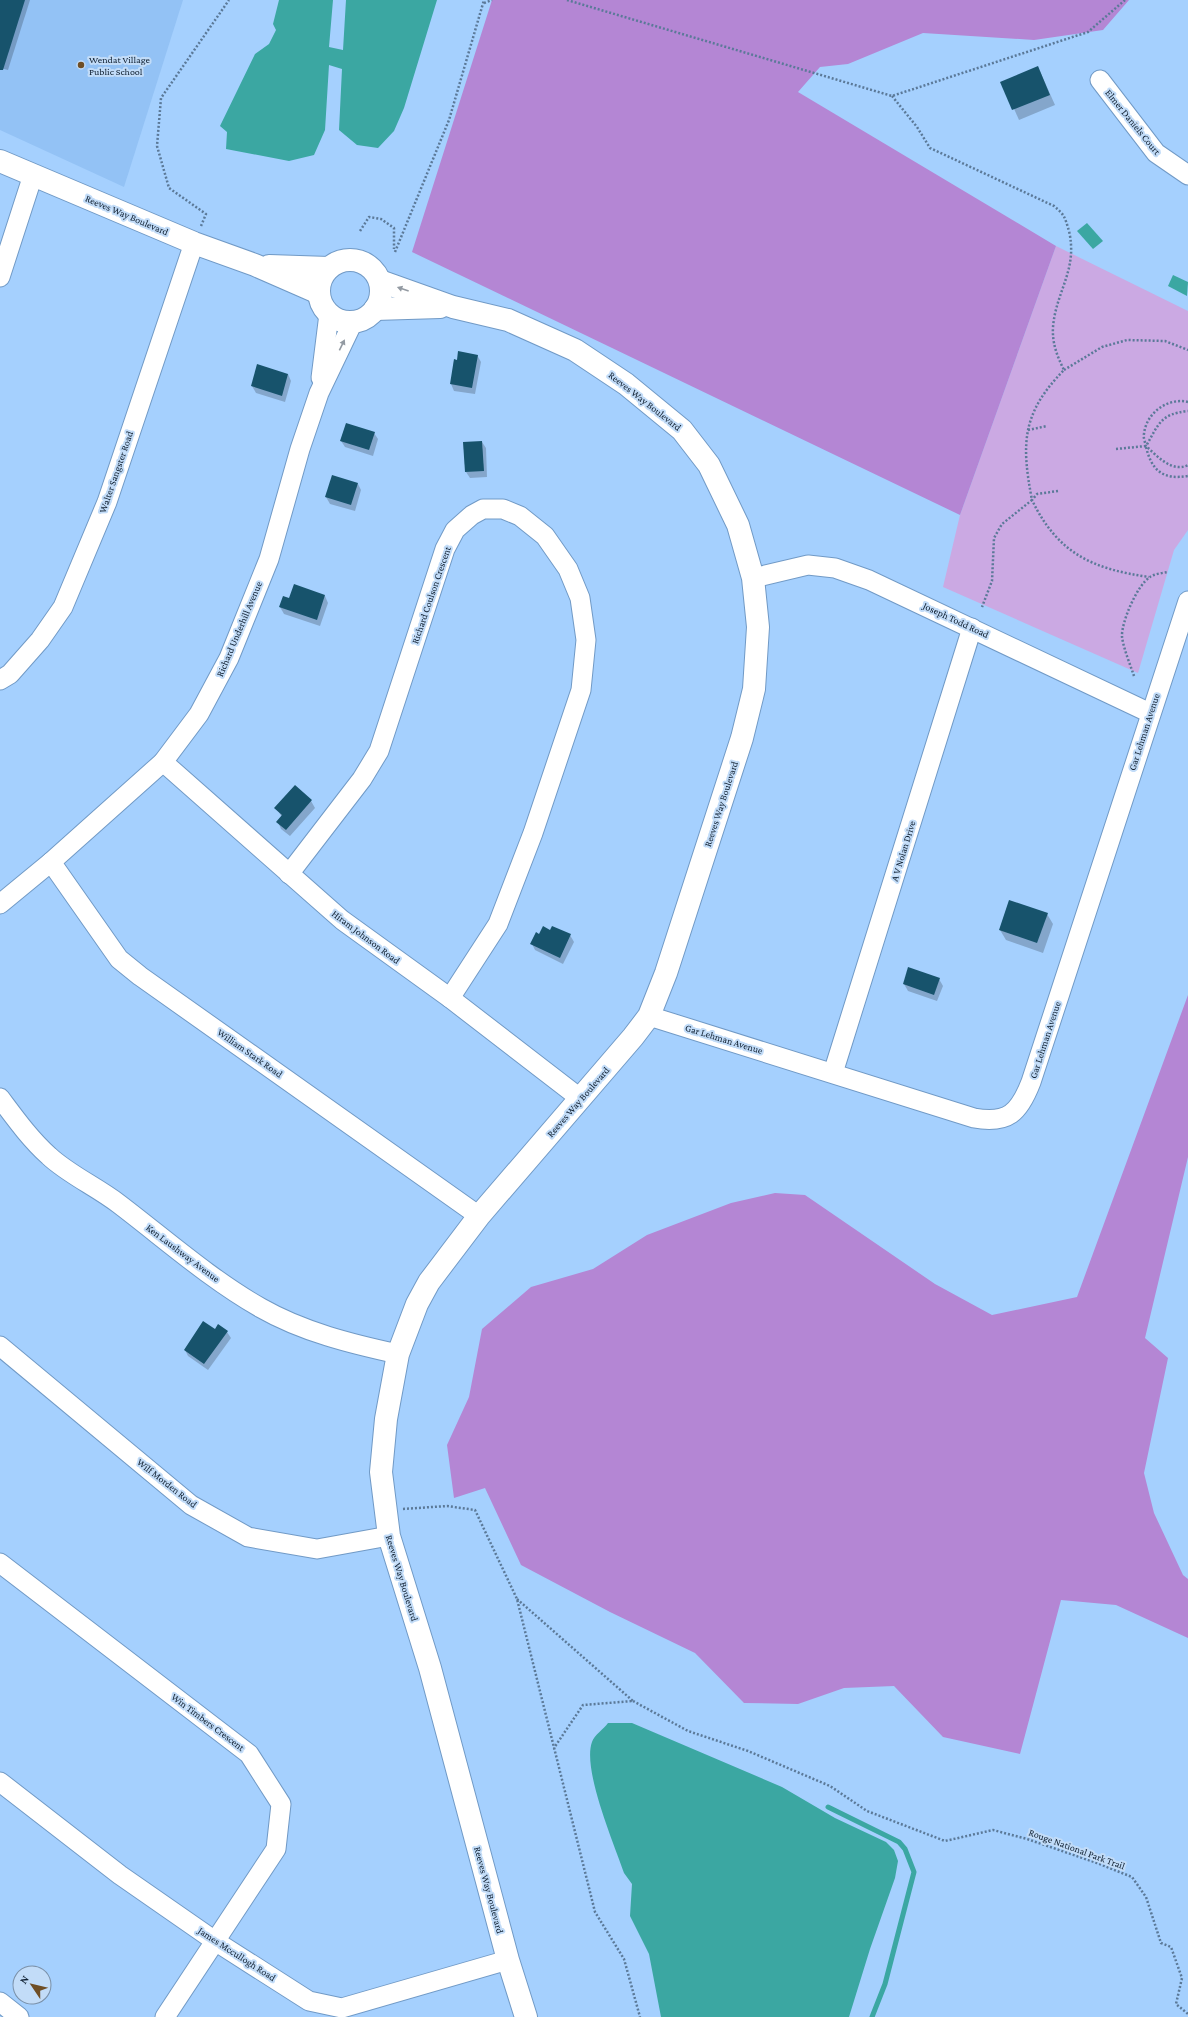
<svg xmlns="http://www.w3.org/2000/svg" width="1188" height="2017" viewBox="0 0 1188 2017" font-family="'Crimson Pro',serif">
<rect width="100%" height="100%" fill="#a5d0fe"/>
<polygon fill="#93c2f5" points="0,0 183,0 124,187 0,130"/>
<polygon fill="#cba9e3" points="1056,246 1188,311 1188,530 1174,550 1138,673 943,587 960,515"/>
<g fill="#b486d4">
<polygon points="492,0 1129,0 1103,30 1034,40 923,33 848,64 820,67 798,92 1056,246 960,515 412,252"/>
<polygon points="1188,995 1188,1157 1145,1338 1168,1358 1144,1473 1154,1513 1183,1575 1188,1579 1188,1638 1116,1605 1061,1600 1020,1754 943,1737 894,1686 844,1688 798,1704 744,1703 695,1653 610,1612 521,1565 485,1488 454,1498 447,1445 469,1397 482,1329 531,1287 593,1269 647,1235 731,1203 775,1193 805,1195 935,1284 992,1315 1077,1297"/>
</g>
<g fill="#3ba7a2">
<polygon points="279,0 333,0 329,47 343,50 346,0 437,0 404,108 394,131 378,148 357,145 339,130 342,69 329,65 325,130 314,155 289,161 226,149 227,132 220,126 255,54 269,44 276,30 273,24"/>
<polygon points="1087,223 1103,241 1093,249 1077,231"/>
<polygon points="1173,275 1188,282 1187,296 1168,286"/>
<path d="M608 1723H632L782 1787 835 1818 886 1842 894 1850 898 1861 895 1878 870 1949 849 2017H661L649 1954 630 1916 632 1884 624 1873C614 1844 582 1769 592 1742 594 1735 604 1729 608 1723Z"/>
</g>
<g fill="#0003">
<polygon points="0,0 30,0 8,70 0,68"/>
<polygon points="1038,67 1055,105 1019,120 1002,82"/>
<polygon points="477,355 481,362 475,394 454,391 451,384 454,361"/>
<polygon points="288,374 291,381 285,402 256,393 252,386"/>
<polygon points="374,433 378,439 373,456 345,447 341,441"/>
<polygon points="482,442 486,448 487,477 470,478 466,472"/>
<polygon points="358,484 361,490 355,511 330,504 326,497"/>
<polygon points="325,596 328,603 320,626 284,614 280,607"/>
<polygon points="295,787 311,801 315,808 290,836 281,829 278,822 282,817 276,808"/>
<polygon points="1047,914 1053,924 1043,953 1006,940 1000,930"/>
<polygon points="551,931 570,935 574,942 563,964 535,950 532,944 539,935"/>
<polygon points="939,979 943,986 937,1001 908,991 904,984"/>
<polygon points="215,1330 227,1332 231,1338 208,1370 188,1356 185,1350"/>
</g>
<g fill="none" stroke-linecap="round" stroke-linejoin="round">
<polyline stroke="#3ba7a2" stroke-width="5" points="828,1807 899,1842 905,1849 914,1872 885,1984 872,2017"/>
</g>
<g fill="#17536c">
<polygon points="0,0 25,0 3,70 0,70"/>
<polygon points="1038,66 1050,95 1012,110 1000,82"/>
<polygon points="458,351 478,355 472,388 450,384 454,359 457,360"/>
<polygon points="257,364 288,374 282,396 251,386"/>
<polygon points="346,423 375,432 369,450 340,441"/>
<polygon points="482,441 484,471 465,472 463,442"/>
<polygon points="332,475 358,483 351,505 325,497"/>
<polygon points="294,584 325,595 317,620 279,607 283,596 289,598"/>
<polygon points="295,785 312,800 286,830 276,822 282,815 274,808"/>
<polygon points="1009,900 1048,913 1037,943 999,930"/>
<polygon points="543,926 550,930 552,926 571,934 560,958 530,944 536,932 539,934"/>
<polygon points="908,967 940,978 934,995 903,984"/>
<polygon points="203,1321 215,1329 218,1324 228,1331 204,1364 184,1350"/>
</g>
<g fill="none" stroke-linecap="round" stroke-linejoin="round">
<g stroke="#719ac6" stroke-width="21">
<g id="street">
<polyline points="1100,80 1156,153 1188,175"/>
<polyline points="0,277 33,175"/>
<polyline points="321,378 329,314"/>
<polyline points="753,578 808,565 835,568 869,580 1150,713"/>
<polyline points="0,680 10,674 40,640 63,607 107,502 194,243"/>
<polyline points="163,762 342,920 450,998 581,1099"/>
<polyline points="51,862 119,959 140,976 479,1216"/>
<polyline points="289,874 362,779 379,751 445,549 455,530 472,515 483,509 503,509 520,516 545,536 568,569 580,598 586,640 581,690 533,833 498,924 450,998"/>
<polyline points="0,904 51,862 163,762 199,714 229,658 269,559 300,449 319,393 353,322"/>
<path d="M649 1016 974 1118C1008 1124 1019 1113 1031 1082L1188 601"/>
<polyline points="833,1073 972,628"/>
<path d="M0 1098C15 1118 30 1139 49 1156 68 1174 97 1187 119 1204 165 1239 210 1279 261 1308 303 1332 352 1344 398 1354"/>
<polyline points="0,1346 191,1505 248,1537 317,1549 389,1536"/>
<polyline points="0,1563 249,1754 281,1804 276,1849 165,2017"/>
<polyline points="0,1782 120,1875 215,1941 309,2001 342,2008 508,1960"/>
<polyline points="0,2002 19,2017"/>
</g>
</g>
<g stroke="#719ac6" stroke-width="24">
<g id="secondary">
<polyline points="0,161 194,243 255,265 319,293"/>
<circle cx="350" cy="291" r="31"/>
<polyline points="269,266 329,268"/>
<polyline points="380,281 453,307 508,320 575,350 626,384 682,430 709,465 738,525 753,578 758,627 754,689 742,738 666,973 649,1016 633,1037 479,1216 429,1282 417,1304 398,1354 386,1419 381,1472 389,1536 430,1668 508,1960 526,2017"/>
<polyline points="375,309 440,307"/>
</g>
</g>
<g stroke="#5b7998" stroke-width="2.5" stroke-dasharray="2 2" stroke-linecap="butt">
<polyline points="567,0 892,96 1088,32 1125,0"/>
<polyline points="484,3 492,0"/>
<path d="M892 96 917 127 930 148 1054 206C1065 215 1065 218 1069 231 1078 270 1056 291 1053 327 1052 343 1057 356 1064 370 1022 413 1021 443 1032 500L1002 524 994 538 992 581 982 607"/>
<polyline points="201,226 206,214 169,188 157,146 161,98 229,0"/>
<polyline points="360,231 369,217 381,219 394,228 394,249"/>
<polyline points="395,252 449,120 484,0"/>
<polyline points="1064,370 1102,347 1127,340 1165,341 1188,350"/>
<path d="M1188 402C1168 397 1146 413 1144 434 1143 437 1145 442 1146 446 1157 456 1172 473 1188 465"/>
<polyline points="1028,430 1047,426"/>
<path d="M1146 447C1152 471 1163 480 1188 476"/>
<path d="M1116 449 1146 446C1159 424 1160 414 1188 411"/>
<path d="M1058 491 1037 494 1032 500C1058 554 1093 569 1149 577"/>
<path d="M1134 676C1130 664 1124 650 1122 637 1121 623 1137 585 1150 577 1154 574 1162 573 1168 572"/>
<polyline points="403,1509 447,1506 475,1510 517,1599 595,1912 624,1959 640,2017"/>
<polyline points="517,1599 633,1701 583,1705 554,1748"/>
<polyline points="633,1701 688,1731 748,1751 830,1786 867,1811 945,1841 993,1830 1027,1839 1097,1863 1132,1877 1146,1897 1161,1943 1171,1947 1182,1978 1176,2004 1188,2014"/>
</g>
<use href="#street" stroke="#fff" stroke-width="19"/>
<use href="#secondary" stroke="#fff" stroke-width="22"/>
</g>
<defs><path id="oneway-solid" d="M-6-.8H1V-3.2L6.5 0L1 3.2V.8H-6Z"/></defs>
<g fill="#939aa2">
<use href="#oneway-solid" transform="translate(403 289) rotate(-161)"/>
<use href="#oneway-solid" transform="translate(342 345) rotate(-64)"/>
</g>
<circle fill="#6f4e25" stroke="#c2dcf8" stroke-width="1.5" cx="81" cy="65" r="4"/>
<g text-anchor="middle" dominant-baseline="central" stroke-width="4" stroke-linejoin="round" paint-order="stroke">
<g font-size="10" fill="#0f1f30" stroke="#c2dcf8" text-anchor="start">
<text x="89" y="59">Wendat Village<tspan x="89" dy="12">Public School</tspan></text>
</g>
<g font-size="10" fill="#0f1f30" stroke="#c2dcf8">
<text transform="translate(1133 122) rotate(51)">Elmer Daniels Court</text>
<text transform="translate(127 215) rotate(23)">Reeves Way Boulevard</text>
<text transform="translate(645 401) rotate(38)">Reeves Way Boulevard</text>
<text transform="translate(116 472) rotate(-71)">Walter Sangster Road</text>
<text transform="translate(431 595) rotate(-71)">Richard Coulson Crescent</text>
<text transform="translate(956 620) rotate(25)">Joseph Todd Road</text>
<text transform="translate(239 629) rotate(-67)">Richard Underhill Avenue</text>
<text transform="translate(1144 732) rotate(-72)">Gar Lehman Avenue</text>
<text transform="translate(721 804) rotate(-72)">Reeves Way Boulevard</text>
<text transform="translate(903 851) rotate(-73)">A V Nolan Drive</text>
<text transform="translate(366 937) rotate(37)">Hiram Johnson Road</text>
<text transform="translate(724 1039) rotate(17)">Gar Lehman Avenue</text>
<text transform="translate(1045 1040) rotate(-72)">Gar Lehman Avenue</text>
<text transform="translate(250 1053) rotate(35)">William Stark Road</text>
<text transform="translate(578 1102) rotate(-49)">Reeves Way Boulevard</text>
<text transform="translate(183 1253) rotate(37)">Ken Laushway Avenue</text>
<text transform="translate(167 1483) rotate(38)">Wilf Morden Road</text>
<text transform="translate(402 1578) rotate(73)">Reeves Way Boulevard</text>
<text transform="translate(208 1722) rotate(37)">Win Timbers Crescent</text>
<text transform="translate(1077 1849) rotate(20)">Rouge National Park Trail</text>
<text transform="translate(489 1890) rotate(75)">Reeves Way Boulevard</text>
<text transform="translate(237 1954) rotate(33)">James Mccullogh Road</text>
</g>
</g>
<g transform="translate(32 1985) rotate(305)"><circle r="19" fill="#c2dcf8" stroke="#7a90a8"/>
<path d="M0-3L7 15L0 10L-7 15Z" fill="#6f4e25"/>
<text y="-6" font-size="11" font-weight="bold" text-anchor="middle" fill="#0f1f30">N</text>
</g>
</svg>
